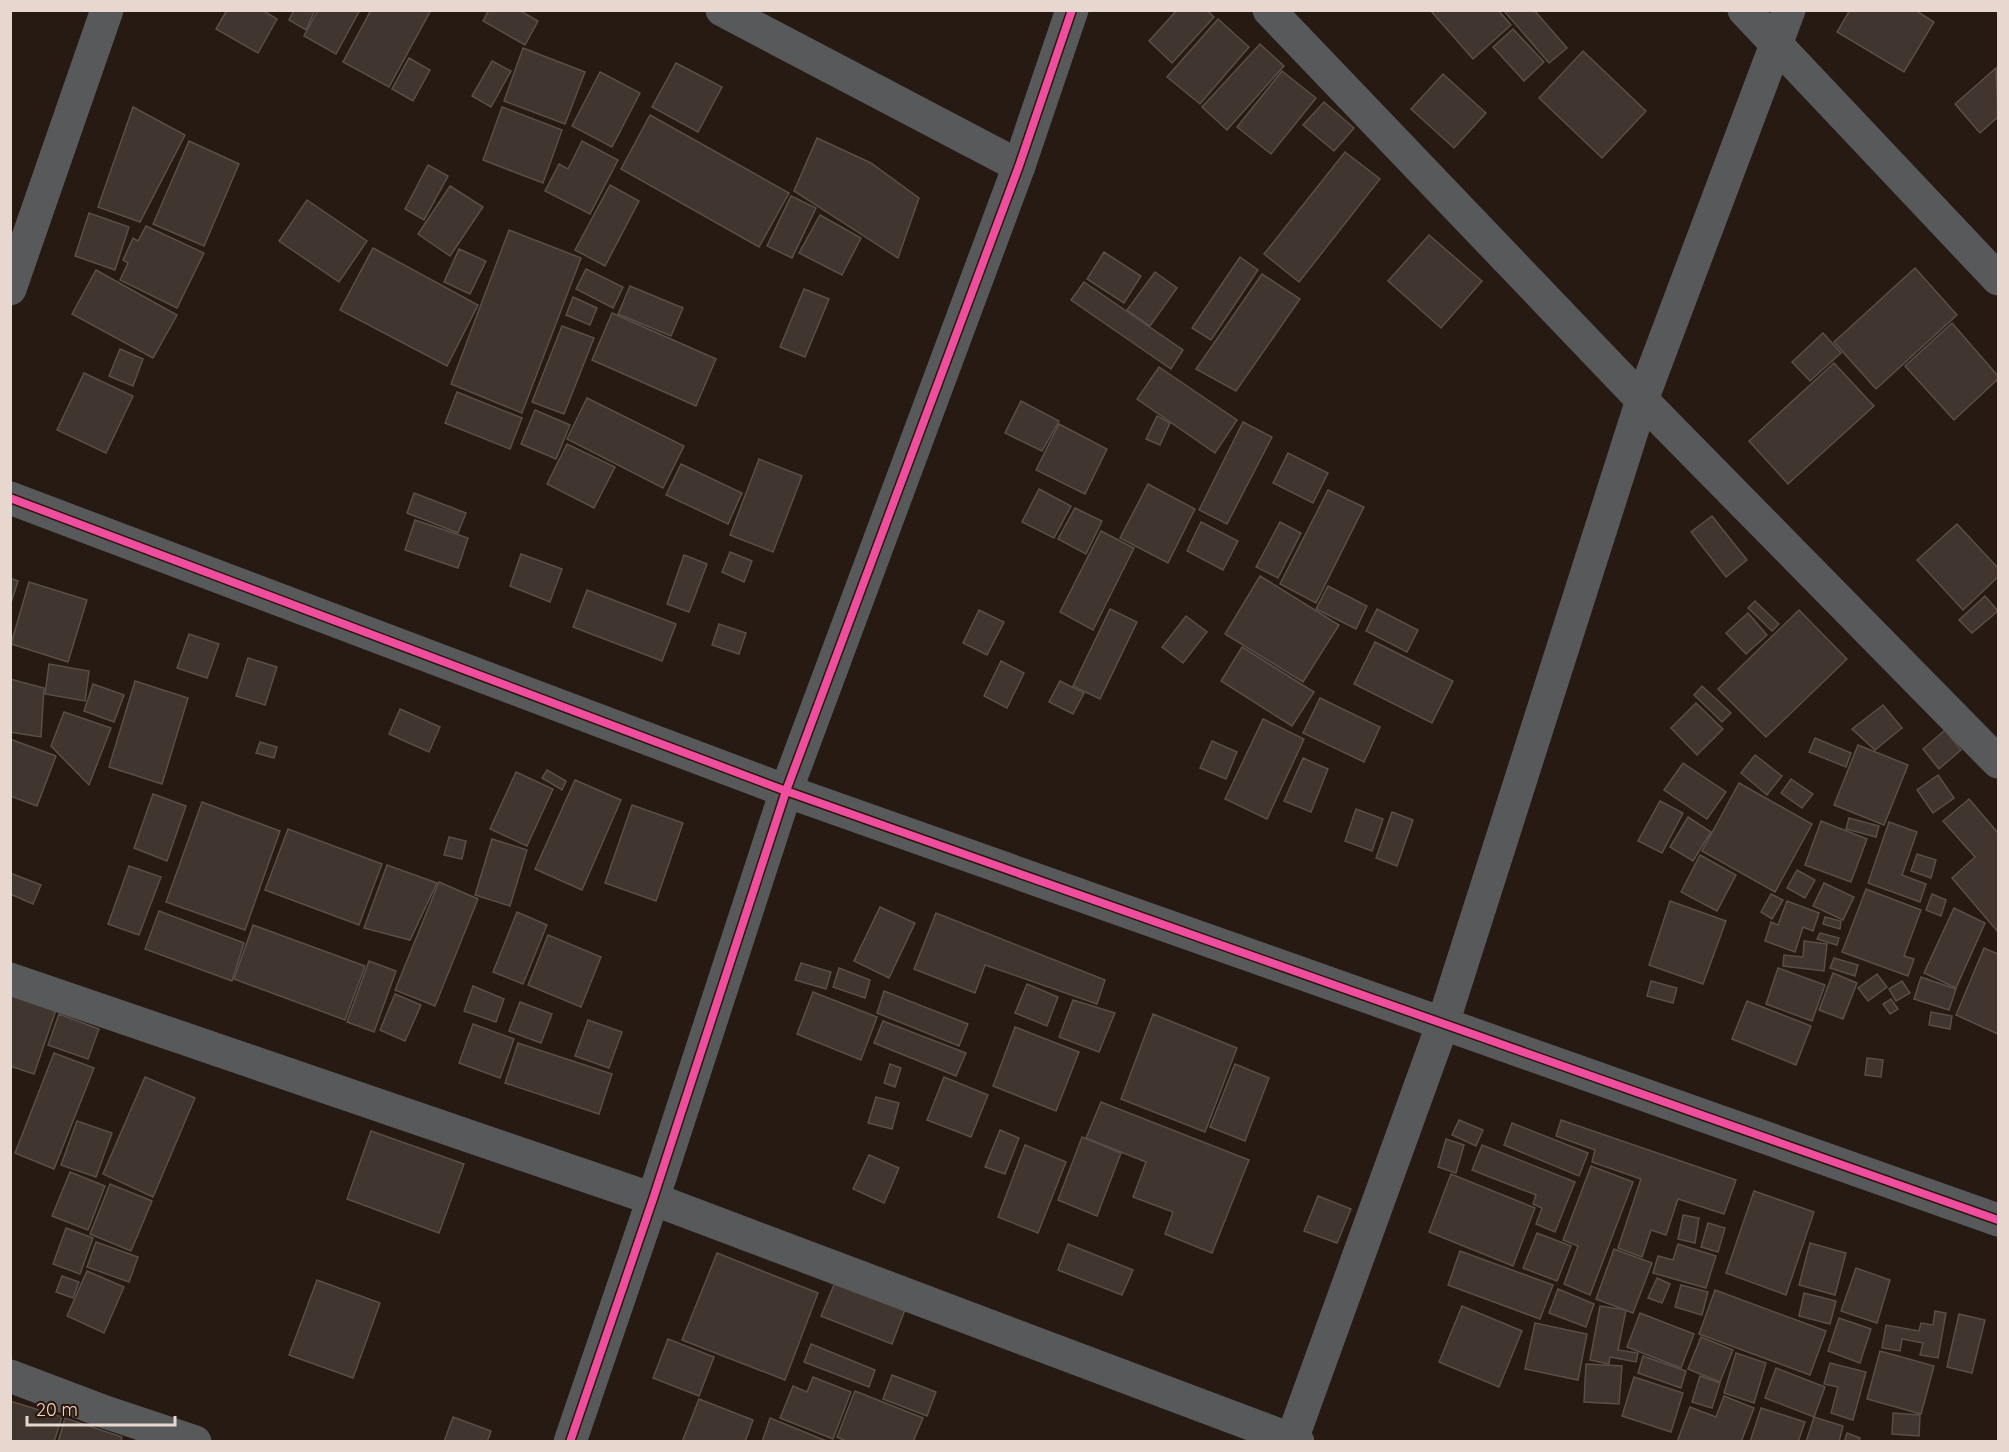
<svg xmlns="http://www.w3.org/2000/svg" width="2009" height="1452" viewBox="0 0 2009 1452" font-family="Quicksand,sans-serif">
<rect width="100%" height="100%" fill="#261a13"/>
<g fill="#40362f" stroke="#594e48" stroke-width="1.5">
<polygon points="227,10 262,10 277,19 258,53 216,29"/>
<polygon points="294,10 315,10 306,30 289,20"/>
<polygon points="318,10 360,10 336,54 304,36"/>
<polygon points="371,10 431,10 389,87 343,62"/>
<polygon points="489,10 519,10 538,21 525,45 483,21"/>
<polygon points="1177,10 1207,10 1214,17 1172,63 1149,41"/>
<polygon points="1430,10 1498,10 1511,25 1473,59"/>
<polygon points="1507,10 1534,10 1567,48 1549,63 1505,12"/>
<polygon points="1850,10 1915,10 1934,22 1904,72 1837,32"/>
<polygon points="1218,19 1249,47 1200,104 1167,77"/>
<polygon points="1513,29 1544,62 1524,81 1493,47"/>
<polygon points="1260,44 1284,66 1227,130 1202,107"/>
<polygon points="523,48 585,72 565,124 504,101"/>
<polygon points="1583,51 1646,111 1602,158 1539,98"/>
<polygon points="409,58 430,70 413,101 392,89"/>
<polygon points="492,61 511,71 491,107 472,96"/>
<polygon points="676,63 722,87 698,132 652,107"/>
<polygon points="1996,68 1998,117 1980,133 1955,104"/>
<polygon points="1282,71 1316,98 1271,154 1237,127"/>
<polygon points="600,72 640,93 612,147 572,126"/>
<polygon points="1443,74 1486,113 1454,148 1411,109"/>
<polygon points="1324,102 1354,128 1334,151 1303,125"/>
<polygon points="133,107 185,135 140,222 98,207"/>
<polygon points="502,107 562,130 543,183 483,160"/>
<polygon points="650,115 789,193 759,247 621,169"/>
<polygon points="817,138 871,163 919,198 898,258 794,191"/>
<polygon points="189,141 239,164 204,246 153,224"/>
<polygon points="582,141 618,160 590,214 545,191 559,164 568,169"/>
<polygon points="1345,152 1380,179 1299,282 1264,254"/>
<polygon points="428,165 448,176 424,220 405,209"/>
<polygon points="610,185 639,201 605,266 575,250"/>
<polygon points="450,186 483,207 450,256 418,234"/>
<polygon points="791,196 816,208 792,258 767,246"/>
<polygon points="307,200 367,241 339,282 279,241"/>
<polygon points="89,213 129,227 115,270 75,256"/>
<polygon points="820,215 861,238 842,275 799,253"/>
<polygon points="146,226 204,253 177,308 120,280 128,263 123,260 133,238 138,241"/>
<polygon points="509,230 581,258 522,413 451,384"/>
<polygon points="1429,235 1482,281 1441,328 1388,281"/>
<polygon points="373,248 478,305 447,366 340,310"/>
<polygon points="459,249 486,261 470,294 444,282"/>
<polygon points="1104,252 1141,276 1124,303 1087,279"/>
<polygon points="1240,257 1258,270 1211,340 1192,328"/>
<polygon points="1915,268 1957,315 1876,389 1834,342"/>
<polygon points="586,269 623,287 613,308 576,289"/>
<polygon points="96,270 177,315 153,358 72,314"/>
<polygon points="1155,272 1177,288 1150,326 1127,310"/>
<polygon points="1262,274 1300,299 1236,391 1196,369"/>
<polygon points="1084,282 1183,350 1171,369 1071,300"/>
<polygon points="630,286 683,308 671,336 618,314"/>
<polygon points="804,289 829,299 805,357 780,347"/>
<polygon points="573,297 597,308 590,325 566,315"/>
<polygon points="612,313 716,359 696,406 592,360"/>
<polygon points="1952,323 1998,376 1998,379 1954,420 1905,366"/>
<polygon points="562,326 594,338 564,414 532,402"/>
<polygon points="1823,333 1841,353 1810,381 1792,362"/>
<polygon points="120,349 143,359 133,386 109,376"/>
<polygon points="1834,363 1874,406 1788,484 1749,441"/>
<polygon points="1159,367 1237,420 1215,453 1137,399"/>
<polygon points="84,373 133,396 106,453 57,430"/>
<polygon points="457,392 522,418 510,449 445,423"/>
<polygon points="587,398 684,446 663,488 567,439"/>
<polygon points="1021,401 1059,421 1042,451 1005,433"/>
<polygon points="535,410 570,425 556,459 521,444"/>
<polygon points="1157,416 1170,423 1160,445 1146,439"/>
<polygon points="1243,422 1272,437 1227,524 1199,510"/>
<polygon points="1059,424 1107,449 1085,494 1036,470"/>
<polygon points="567,444 615,467 594,508 547,484"/>
<polygon points="1288,453 1328,473 1313,503 1273,483"/>
<polygon points="759,459 802,476 773,552 730,535"/>
<polygon points="681,464 742,493 728,524 666,495"/>
<polygon points="1148,484 1195,509 1168,563 1120,538"/>
<polygon points="1039,489 1071,506 1054,538 1022,522"/>
<polygon points="1328,490 1364,507 1316,603 1280,584"/>
<polygon points="414,493 466,513 458,533 407,513"/>
<polygon points="1075,508 1102,521 1086,554 1058,539"/>
<polygon points="1712,516 1747,560 1726,577 1691,532"/>
<polygon points="415,520 468,538 458,568 405,550"/>
<polygon points="1201,522 1238,541 1223,570 1187,551"/>
<polygon points="1280,522 1301,533 1278,578 1256,567"/>
<polygon points="1957,524 1998,568 1998,577 1963,610 1917,560"/>
<polygon points="1101,531 1134,548 1093,630 1060,612"/>
<polygon points="730,552 752,561 744,582 722,572"/>
<polygon points="521,554 562,569 550,602 510,586"/>
<polygon points="684,555 707,564 689,612 667,604"/>
<polygon points="1260,576 1339,625 1303,682 1225,634"/>
<polygon points="10,578 18,581 10,606"/>
<polygon points="29,582 87,600 68,662 11,644"/>
<polygon points="1328,586 1367,606 1356,629 1316,609"/>
<polygon points="587,590 676,624 662,661 573,627"/>
<polygon points="1985,596 1998,611 1972,633 1959,620"/>
<polygon points="1755,601 1779,624 1772,631 1748,608"/>
<polygon points="1110,609 1137,622 1100,699 1073,686"/>
<polygon points="1377,609 1418,630 1407,652 1366,631"/>
<polygon points="979,610 1004,622 987,655 963,643"/>
<polygon points="1799,610 1847,659 1766,737 1718,689"/>
<polygon points="1748,613 1767,635 1746,654 1726,633"/>
<polygon points="1186,616 1207,632 1183,663 1162,647"/>
<polygon points="719,624 746,633 739,654 712,645"/>
<polygon points="189,634 219,644 207,678 177,668"/>
<polygon points="1375,642 1453,681 1432,723 1354,684"/>
<polygon points="1242,647 1314,692 1292,726 1221,681"/>
<polygon points="248,658 277,667 265,705 236,696"/>
<polygon points="1001,661 1024,673 1007,708 984,696"/>
<polygon points="49,664 89,671 85,701 45,694"/>
<polygon points="10,679 44,688 41,737 10,732"/>
<polygon points="135,681 188,698 162,784 109,767"/>
<polygon points="1060,681 1084,693 1073,714 1049,702"/>
<polygon points="93,684 124,695 114,722 84,711"/>
<polygon points="1702,686 1731,713 1722,722 1694,695"/>
<polygon points="1320,698 1380,727 1364,762 1303,733"/>
<polygon points="1696,703 1723,729 1697,755 1671,728"/>
<polygon points="1883,705 1902,728 1875,750 1852,729"/>
<polygon points="400,709 440,727 429,752 389,734"/>
<polygon points="64,712 111,728 89,785 51,746"/>
<polygon points="1263,719 1304,739 1267,819 1225,799"/>
<polygon points="1945,730 1961,750 1939,769 1923,749"/>
<polygon points="1815,738 1851,753 1846,767 1809,752"/>
<polygon points="10,739 56,756 37,806 10,796"/>
<polygon points="1212,741 1237,752 1226,779 1200,768"/>
<polygon points="260,742 277,747 274,758 256,753"/>
<polygon points="1858,745 1908,765 1884,825 1834,805"/>
<polygon points="1755,755 1782,776 1767,795 1741,773"/>
<polygon points="1303,758 1328,769 1311,812 1284,801"/>
<polygon points="1683,763 1726,792 1707,819 1664,790"/>
<polygon points="547,770 566,781 562,790 542,778"/>
<polygon points="516,772 553,789 527,846 490,829"/>
<polygon points="1938,775 1954,798 1933,813 1917,790"/>
<polygon points="1791,779 1813,794 1802,808 1781,793"/>
<polygon points="575,780 621,800 582,890 535,869"/>
<polygon points="1739,783 1812,824 1775,892 1702,851"/>
<polygon points="153,794 186,806 167,861 134,848"/>
<polygon points="1969,799 1998,833 1998,932 1952,878 1975,857 1943,821"/>
<polygon points="1660,801 1683,813 1662,853 1638,841"/>
<polygon points="202,802 280,831 245,930 166,902"/>
<polygon points="632,805 683,823 656,901 605,883"/>
<polygon points="1356,809 1383,819 1372,851 1345,841"/>
<polygon points="1392,812 1413,820 1397,866 1376,858"/>
<polygon points="1688,817 1711,832 1693,861 1670,847"/>
<polygon points="1849,818 1879,826 1876,837 1846,829"/>
<polygon points="1821,821 1867,839 1851,882 1805,865"/>
<polygon points="1889,822 1917,832 1902,875 1926,884 1920,902 1868,883"/>
<polygon points="288,829 382,864 359,925 265,890"/>
<polygon points="449,837 466,841 462,859 444,855"/>
<polygon points="492,839 527,850 510,906 475,895"/>
<polygon points="1917,854 1936,860 1931,878 1911,871"/>
<polygon points="1700,855 1736,875 1717,911 1681,892"/>
<polygon points="387,865 437,883 410,940 364,928"/>
<polygon points="129,866 161,877 139,935 108,924"/>
<polygon points="1797,870 1815,880 1805,898 1787,888"/>
<polygon points="10,873 41,885 33,904 10,894"/>
<polygon points="439,882 478,899 435,1006 395,990"/>
<polygon points="1824,883 1854,897 1843,920 1813,906"/>
<polygon points="1866,889 1921,910 1904,956 1914,959 1908,976 1842,952"/>
<polygon points="1771,894 1783,900 1772,919 1761,912"/>
<polygon points="1932,894 1946,900 1941,916 1926,910"/>
<polygon points="1670,901 1726,921 1703,984 1649,965"/>
<polygon points="1787,901 1819,913 1813,931 1803,927 1795,952 1765,941 1771,922 1778,925"/>
<polygon points="880,907 915,923 889,978 854,961"/>
<polygon points="1954,908 1985,923 1956,988 1924,973"/>
<polygon points="159,911 244,943 232,981 145,949"/>
<polygon points="517,912 547,925 523,984 493,972"/>
<polygon points="936,913 1105,980 1097,1004 985,965 975,993 914,969"/>
<polygon points="1825,917 1841,921 1840,929 1823,924"/>
<polygon points="253,925 365,966 345,1020 234,979"/>
<polygon points="1820,933 1839,938 1837,945 1817,939"/>
<polygon points="548,935 601,957 581,1007 528,985"/>
<polygon points="1804,941 1827,944 1824,971 1783,966 1784,955 1803,957"/>
<polygon points="1984,948 1998,954 1998,1034 1956,1015"/>
<polygon points="1834,958 1858,965 1855,976 1830,968"/>
<polygon points="369,961 396,971 374,1032 347,1022"/>
<polygon points="801,963 831,972 826,989 795,980"/>
<polygon points="839,968 870,980 865,998 833,987"/>
<polygon points="1778,968 1825,985 1812,1021 1766,1004"/>
<polygon points="1833,973 1857,983 1843,1019 1819,1010"/>
<polygon points="1877,974 1887,987 1868,1001 1858,988"/>
<polygon points="1921,977 1956,989 1949,1010 1914,999"/>
<polygon points="1651,981 1677,988 1673,1003 1647,996"/>
<polygon points="1902,981 1910,993 1896,1001 1889,989"/>
<polygon points="1027,984 1058,997 1047,1026 1015,1013"/>
<polygon points="473,986 504,999 496,1022 464,1011"/>
<polygon points="884,991 968,1024 959,1046 877,1013"/>
<polygon points="813,992 877,1017 861,1060 797,1034"/>
<polygon points="10,994 56,1010 34,1074 10,1066"/>
<polygon points="395,994 421,1005 405,1041 380,1030"/>
<polygon points="1891,999 1898,1009 1890,1014 1883,1004"/>
<polygon points="1073,1000 1115,1013 1099,1052 1059,1037"/>
<polygon points="1747,1001 1811,1026 1796,1065 1732,1039"/>
<polygon points="520,1002 552,1014 541,1043 509,1031"/>
<polygon points="1931,1012 1952,1016 1950,1029 1929,1025"/>
<polygon points="59,1014 99,1029 88,1059 48,1045"/>
<polygon points="1153,1014 1237,1048 1205,1132 1121,1099"/>
<polygon points="588,1020 622,1032 609,1068 575,1056"/>
<polygon points="883,1021 966,1053 956,1076 874,1043"/>
<polygon points="473,1024 514,1039 500,1078 459,1063"/>
<polygon points="1015,1027 1079,1052 1056,1111 993,1086"/>
<polygon points="518,1043 612,1074 599,1114 505,1083"/>
<polygon points="54,1053 94,1068 54,1169 15,1153"/>
<polygon points="1867,1058 1883,1060 1881,1077 1865,1075"/>
<polygon points="890,1064 901,1068 895,1087 884,1083"/>
<polygon points="1235,1064 1269,1078 1245,1141 1210,1127"/>
<polygon points="145,1077 195,1098 153,1197 103,1174"/>
<polygon points="944,1077 988,1095 971,1137 927,1120"/>
<polygon points="876,1097 899,1103 892,1129 868,1123"/>
<polygon points="1101,1102 1249,1160 1212,1253 1165,1234 1173,1212 1133,1197 1146,1162 1086,1138"/>
<polygon points="1459,1120 1483,1130 1476,1146 1452,1135"/>
<polygon points="1561,1120 1736,1180 1724,1214 1678,1199 1666,1235 1651,1230 1642,1257 1618,1248 1641,1179 1592,1162 1595,1150 1556,1136"/>
<polygon points="77,1121 112,1133 96,1177 61,1165"/>
<polygon points="1512,1123 1588,1153 1579,1176 1504,1145"/>
<polygon points="1000,1130 1019,1138 1005,1174 985,1167"/>
<polygon points="371,1131 464,1164 439,1233 347,1199"/>
<polygon points="1082,1137 1121,1153 1097,1216 1058,1200"/>
<polygon points="1446,1139 1464,1145 1456,1173 1438,1167"/>
<polygon points="1025,1145 1066,1162 1038,1233 998,1217"/>
<polygon points="1482,1145 1575,1182 1555,1232 1536,1224 1542,1208 1533,1204 1536,1195 1472,1170"/>
<polygon points="869,1155 899,1168 884,1203 853,1189"/>
<polygon points="1591,1166 1633,1182 1590,1295 1564,1284 1578,1246 1563,1240"/>
<polygon points="70,1172 105,1186 88,1230 52,1216"/>
<polygon points="1451,1174 1535,1208 1513,1266 1429,1232"/>
<polygon points="110,1184 152,1201 131,1251 90,1234"/>
<polygon points="1754,1191 1814,1212 1786,1295 1726,1273"/>
<polygon points="1318,1196 1351,1209 1337,1243 1304,1231"/>
<polygon points="1683,1215 1699,1218 1695,1243 1678,1239"/>
<polygon points="1708,1223 1725,1228 1718,1252 1701,1247"/>
<polygon points="66,1228 93,1238 80,1274 53,1264"/>
<polygon points="1537,1233 1571,1246 1557,1281 1523,1268"/>
<polygon points="96,1242 138,1257 129,1282 87,1267"/>
<polygon points="1810,1243 1846,1253 1835,1295 1799,1285"/>
<polygon points="1068,1244 1133,1270 1122,1295 1058,1270"/>
<polygon points="1678,1244 1716,1256 1706,1288 1653,1273 1658,1256 1673,1260"/>
<polygon points="1614,1249 1652,1263 1633,1313 1596,1299"/>
<polygon points="1460,1251 1553,1285 1540,1319 1448,1285"/>
<polygon points="717,1253 818,1293 785,1380 682,1340"/>
<polygon points="1856,1268 1890,1280 1877,1323 1841,1311"/>
<polygon points="87,1271 124,1287 104,1333 67,1316"/>
<polygon points="62,1276 79,1282 73,1298 56,1292"/>
<polygon points="1657,1278 1670,1284 1662,1303 1648,1298"/>
<polygon points="317,1280 380,1303 353,1378 289,1355"/>
<polygon points="836,1280 906,1307 892,1344 821,1316"/>
<polygon points="1681,1285 1708,1292 1702,1315 1675,1307"/>
<polygon points="1558,1289 1594,1304 1586,1327 1549,1313"/>
<polygon points="1715,1290 1826,1331 1810,1375 1699,1334"/>
<polygon points="1804,1293 1836,1301 1830,1324 1799,1316"/>
<polygon points="1462,1306 1522,1331 1499,1387 1439,1362"/>
<polygon points="1600,1306 1626,1310 1618,1350 1638,1353 1636,1362 1610,1357 1609,1364 1590,1360"/>
<polygon points="1935,1311 1946,1313 1938,1358 1920,1355 1923,1343 1902,1339 1900,1351 1882,1348 1886,1325 1919,1331 1921,1323 1933,1325"/>
<polygon points="1640,1313 1694,1334 1681,1368 1627,1347"/>
<polygon points="1959,1314 1985,1320 1972,1373 1947,1367"/>
<polygon points="1839,1318 1871,1329 1860,1363 1828,1351"/>
<polygon points="1535,1323 1587,1334 1578,1380 1525,1369"/>
<polygon points="1701,1337 1733,1350 1720,1382 1688,1369"/>
<polygon points="668,1339 714,1357 699,1396 653,1378"/>
<polygon points="811,1344 875,1370 869,1387 804,1362"/>
<polygon points="1880,1351 1934,1366 1921,1414 1867,1399"/>
<polygon points="1736,1353 1766,1363 1754,1403 1724,1393"/>
<polygon points="1643,1356 1686,1371 1681,1388 1638,1373"/>
<polygon points="1830,1363 1866,1372 1853,1420 1831,1413 1838,1387 1824,1384"/>
<polygon points="1586,1364 1622,1366 1619,1404 1584,1402"/>
<polygon points="1776,1368 1825,1387 1814,1417 1765,1398"/>
<polygon points="892,1375 936,1392 927,1416 883,1399"/>
<polygon points="1700,1376 1720,1383 1712,1408 1692,1402"/>
<polygon points="813,1377 851,1392 833,1439 780,1418 793,1386 807,1392"/>
<polygon points="1634,1377 1683,1393 1671,1432 1622,1416"/>
<polygon points="855,1391 923,1418 913,1442 848,1442 837,1437"/>
<polygon points="1724,1396 1754,1408 1741,1442 1677,1442 1690,1407 1716,1417"/>
<polygon points="699,1399 753,1420 745,1442 682,1442"/>
<polygon points="10,1401 62,1417 54,1442 10,1442"/>
<polygon points="1761,1408 1805,1422 1798,1442 1750,1442"/>
<polygon points="1893,1413 1920,1415 1919,1436 1892,1434"/>
<polygon points="453,1417 491,1431 487,1442 444,1442"/>
<polygon points="1814,1417 1843,1426 1839,1442 1806,1442"/>
<polygon points="65,1418 122,1437 121,1442 58,1442"/>
<polygon points="770,1418 829,1442 762,1442"/>
<polygon points="1847,1433 1860,1438 1859,1442 1844,1442"/>
</g>
<g fill="none" stroke-linecap="round" stroke-linejoin="round">
<g stroke="#57595a" stroke-width="33">
<polyline points="722,10 1019,166"/>
<polyline points="1269,10 1642,400 1998,762"/>
<polyline points="1744,10 1998,279"/>
<polyline points="10,289 107,10"/>
<polyline points="10,498 786,791 1998,1220"/>
<polyline points="10,979 653,1199 1298,1442"/>
<polyline points="10,1376 105,1412 195,1442"/>
<polyline points="570,1442 653,1199 786,791 1019,166 1072,10"/>
<polyline points="1291,1442 1443,1023 1642,400 1789,10"/>
</g>
<g stroke="#2e170b" stroke-width="11">
<g id="cycleway">
<polyline points="10,498 786,791 1998,1220"/>
<polyline points="570,1442 653,1199 786,791 1019,166 1072,10"/>
</g>
</g>
<use href="#cycleway" stroke="#ef4d9e" stroke-width="8"/>
</g>
<rect width="2009" height="1452" fill="none" stroke="#e7d7cf" stroke-width="24"/>
<path d="M27 1416v9h148v-9" fill="none" stroke="#e7d7cf" stroke-width="3"/>
<text x="36" y="1416" font-size="18" fill="#e7d7cf" stroke="#2e170b" stroke-width="4.5" paint-order="stroke">20 m</text>
</svg>
